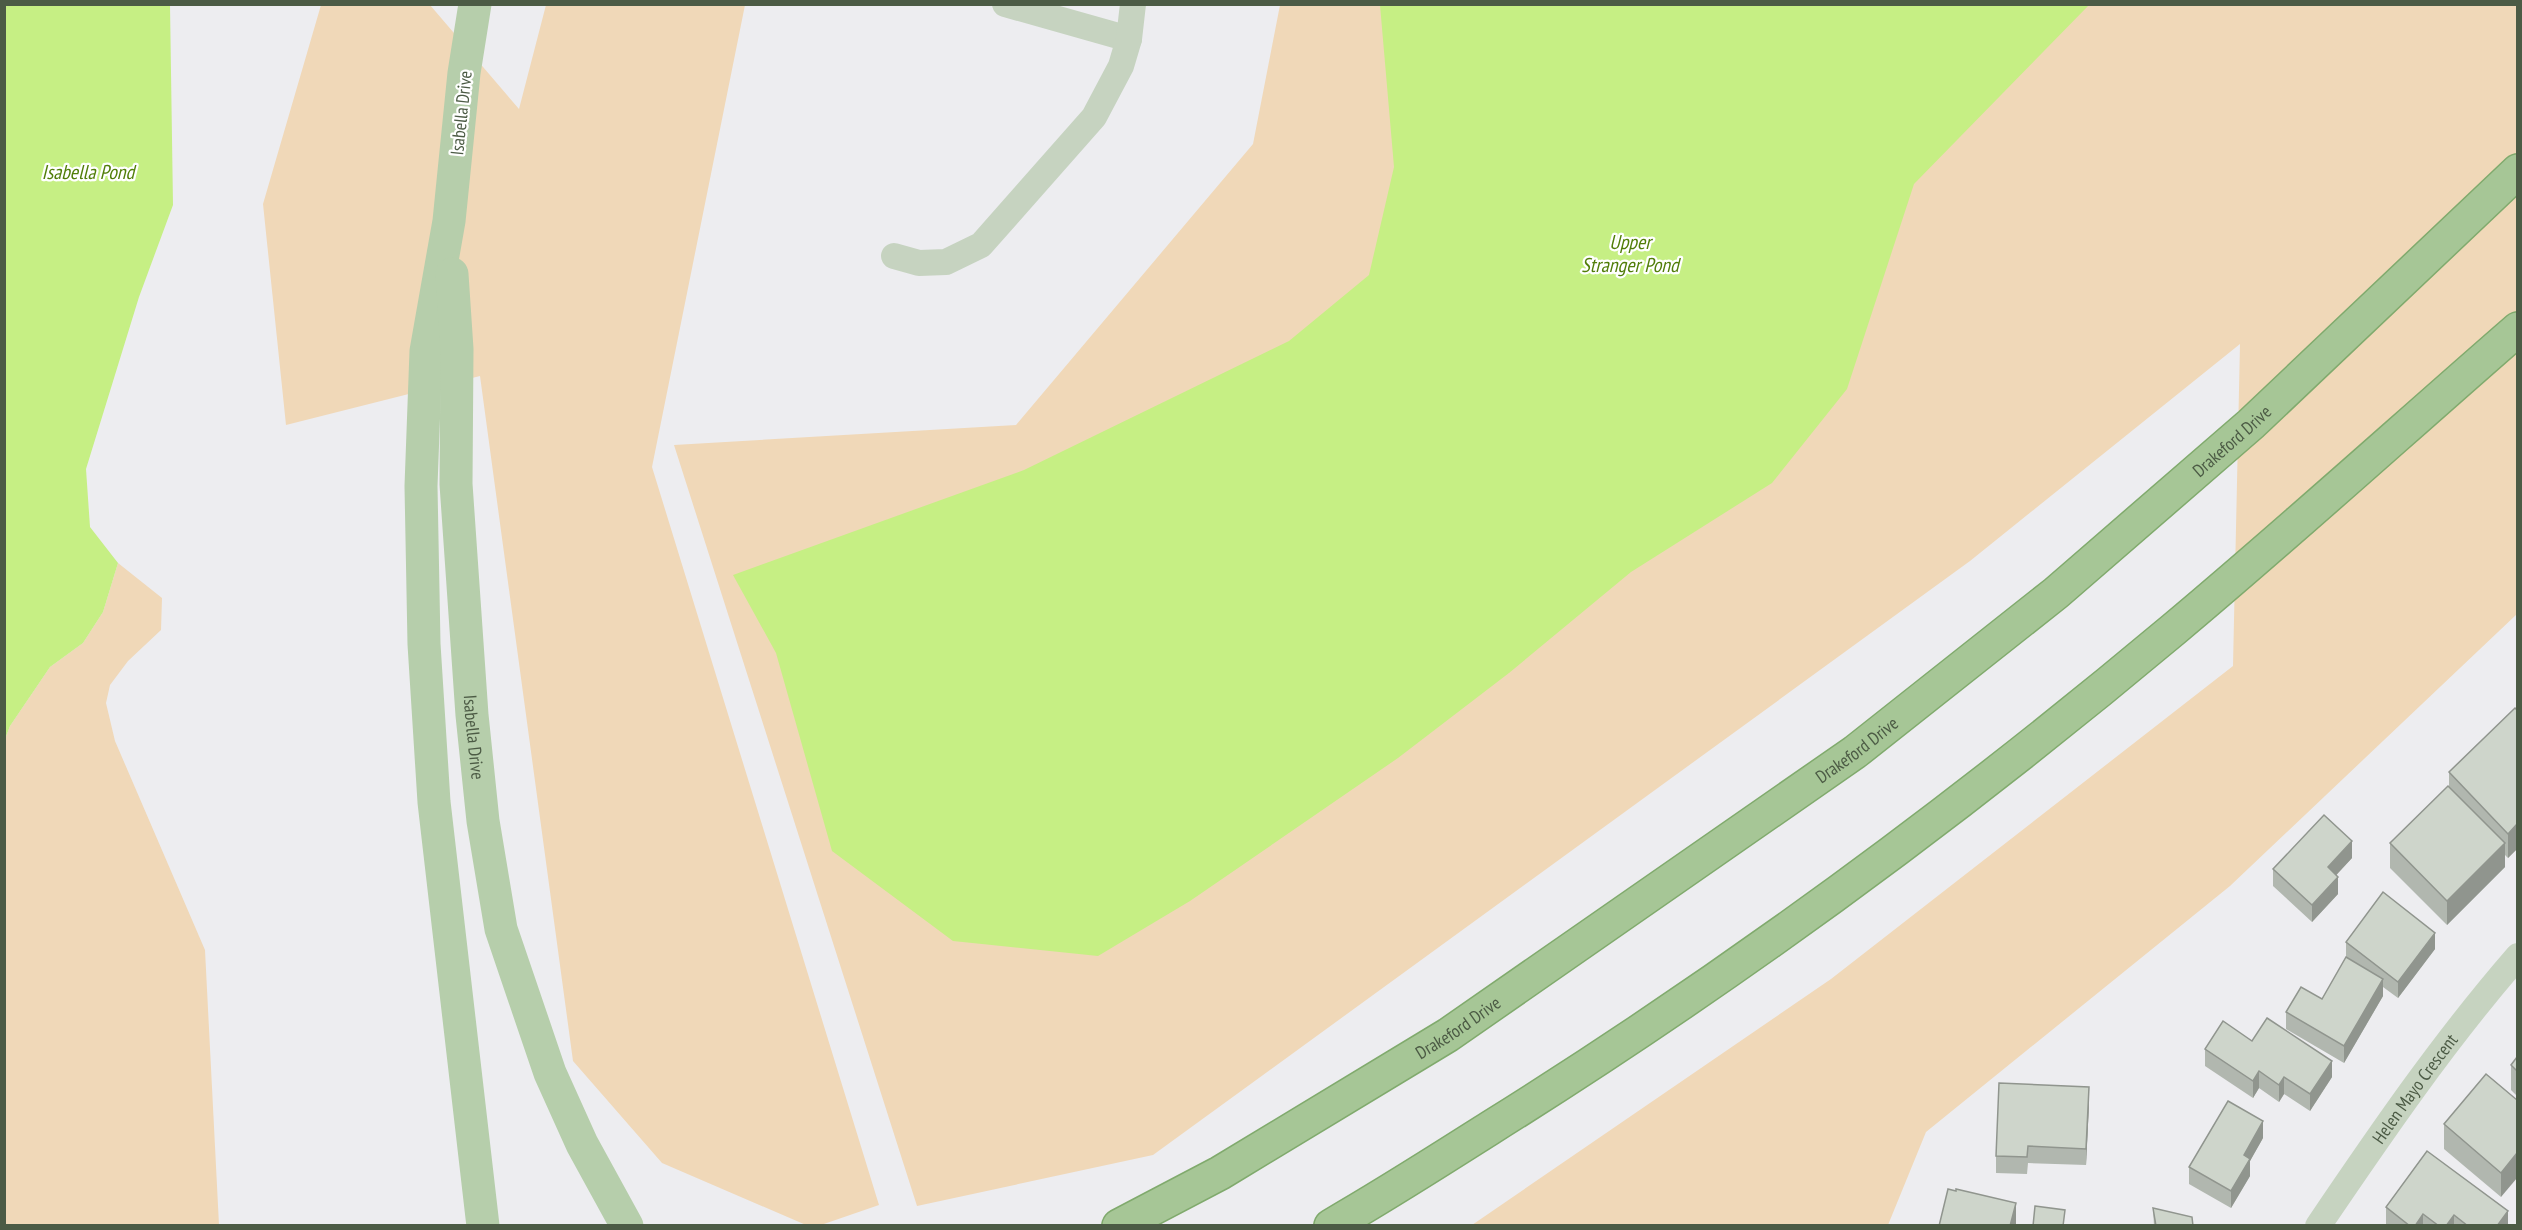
<svg xmlns="http://www.w3.org/2000/svg" width="2522" height="1230" viewBox="0 0 2522 1230" font-family="'PT Sans Narrow',sans-serif">
<rect width="100%" height="100%" fill="#ededf0"/>
<g fill="#f0d8b8">
<polygon points="321,5 430,5 519,109 546,5 745,5 652,467 879,1205 821,1225 806,1225 662,1163 573,1061 480,376 286,425 263,204"/>
<polygon points="1280,5 2517,5 2517,614 2230,886 1926,1132 1888,1225 1472,1225 1831,979 2233,666 2240,344 1970,561 1153,1155 917,1206 674,445 1016,425 1253,144"/>
<polygon points="118,563 162,598 161,630 128,661 110,685 106,703 115,741 205,950 219,1225 5,1226 5,739 10,726 50,667 83,643 103,612"/>
</g>
<g fill="#c6ef84">
<polygon points="5,4 170,5 173,205 139,297 86,469 90,527 118,563 103,612 83,643 50,667 10,726 5,739"/>
<polygon points="1380,5 2089,5 1914,184 1847,389 1772,483 1631,572 1509,673 1398,758 1190,901 1098,956 953,941 832,851 776,653 733,575 1024,470 1289,341 1369,275 1394,167"/>
</g>
<g fill="none" stroke-linecap="round" stroke-linejoin="round">
<g stroke="#80aa6d" stroke-width="36">
<g id="trunk">
<path id="s3" d="M1119 1226 1220 1173 1448 1035 1855 752 2056 593 2251 424 2518 171"/>
<path d="M1331 1226C1385 1195 1438 1161 1490 1128 1730 978 1957 811 2174 629 2290 532 2403 429 2518 329"/>
</g>
</g>
<g stroke="#c6d3c0" stroke-width="26">
<polyline points="1005,4 1129,39"/>
<polyline points="894,256 919,263 946,262 981,245 1094,117 1121,66 1129,39 1133,4"/>
<path id="s1" d="M2318 1226C2381 1133 2444 1041 2518 956"/>
</g>
<g stroke="#b6ceab" stroke-width="33">
<polyline points="475,4 464,73 449,221 426,351 421,486 424,644 434,802 483,1226"/>
<path id="s2" d="M452 274 457 349 456 484 472 715 483 821 501 929 550 1073 582 1144 627 1226"/>
</g>
<use href="#trunk" stroke="#a6c696" stroke-width="33"/>
</g>
<g fill="#b1b7af">
<polygon points="2517,710 2517,849 2508,858 2505,855 2505,867 2447,925 2390,868 2390,843 2449,787 2449,772"/>
<polygon points="2352,858 2336,875 2338,894 2312,922 2273,886 2273,869"/>
<polygon points="2346,942 2435,949 2398,998 2383,987 2383,996 2344,1063 2286,1029 2286,1012 2322,999 2346,958"/>
<polygon points="2252,1041 2332,1077 2310,1111 2284,1094 2279,1102 2259,1088 2253,1098 2205,1066 2205,1049"/>
<polygon points="2517,1057 2517,1096 2511,1090 2511,1065"/>
<polygon points="2517,1100 2501,1197 2444,1149 2444,1124"/>
<polygon points="2089,1104 2086,1165 2028,1163 2027,1174 1996,1173 1996,1156"/>
<polygon points="2263,1138 2250,1161 2250,1176 2231,1208 2189,1184 2189,1167"/>
<polygon points="2427,1151 2508,1226 2386,1226 2386,1207"/>
<polygon points="2153,1208 2193,1226 2154,1226"/>
</g>
<g fill="#90958e">
<polygon points="2517,824 2517,849 2508,858 2508,834"/>
<polygon points="2352,841 2352,858 2328,884 2328,867"/>
<polygon points="2505,843 2505,867 2447,925 2447,901"/>
<polygon points="2338,877 2338,894 2312,922 2312,905"/>
<polygon points="2435,933 2435,949 2398,998 2398,982"/>
<polygon points="2383,979 2383,996 2344,1063 2344,1046"/>
<polygon points="2332,1061 2332,1077 2310,1111 2310,1094"/>
<polygon points="2259,1071 2259,1088 2253,1098 2253,1081"/>
<polygon points="2284,1077 2284,1094 2279,1102 2279,1085"/>
<polygon points="2089,1087 2089,1104 2086,1165 2086,1149"/>
<polygon points="2263,1121 2263,1138 2250,1161 2250,1176 2231,1208 2231,1191 2244,1155"/>
<polygon points="2517,1153 2517,1178 2501,1197 2501,1173"/>
<polygon points="2016,1203 2016,1226 2010,1226"/>
<polygon points="2508,1211 2508,1226 2497,1226"/>
<polygon points="2423,1214 2423,1226 2415,1226"/>
<polygon points="2454,1215 2454,1226 2446,1226"/>
</g>
<g fill="#ced5cb" stroke="#90958e" stroke-width="1.5">
<polygon points="2515,708 2517,710 2517,824 2508,834 2449,772"/>
<polygon points="2448,786 2505,843 2447,901 2390,843"/>
<polygon points="2324,815 2352,841 2328,867 2338,877 2312,905 2273,869"/>
<polygon points="2383,892 2435,933 2398,982 2346,942"/>
<polygon points="2346,957 2383,979 2344,1046 2286,1012 2301,987 2322,999"/>
<polygon points="2267,1018 2332,1061 2310,1094 2284,1077 2279,1085 2259,1071 2253,1081 2205,1049 2223,1021 2252,1041"/>
<polygon points="2517,1057 2517,1071 2511,1065"/>
<polygon points="2486,1074 2517,1100 2517,1153 2501,1173 2444,1124"/>
<polygon points="1999,1083 2089,1087 2086,1149 2028,1146 2027,1157 1996,1156"/>
<polygon points="2228,1101 2263,1121 2244,1155 2250,1159 2231,1191 2189,1167"/>
<polygon points="2427,1151 2508,1211 2497,1226 2468,1226 2454,1215 2446,1226 2439,1226 2423,1214 2415,1226 2410,1226 2386,1207"/>
<polygon points="1948,1189 1956,1191 1956,1189 2016,1203 2010,1226 1939,1226"/>
<polygon points="2035,1206 2065,1210 2063,1226 2033,1226"/>
<polygon points="2153,1208 2192,1217 2193,1226 2156,1226"/>
</g>
<g text-anchor="middle" dominant-baseline="central" stroke-width="4.5" stroke-linejoin="round" paint-order="stroke">
<g font-size="18" fill="#4c5b45" stroke="#fff">
<text transform="translate(461 113) rotate(-84)">Isabella Drive</text>
<text stroke="none"><textPath href="#s3" startOffset="1365">Drakeford Drive</textPath></text>
<text stroke="none"><textPath href="#s2" startOffset="464">Isabella Drive</textPath></text>
<text stroke="none"><textPath href="#s3" startOffset="879">Drakeford Drive</textPath></text>
<text stroke="none"><textPath href="#s3" startOffset="393">Drakeford Drive</textPath></text>
<text stroke="none"><textPath href="#s1" startOffset="168">Helen Mayo Crescent</textPath></text>
</g>
<g font-size="20" font-style="italic" fill="#517e09" stroke="#fff">
<text x="88" y="172">Isabella Pond</text>
<text x="1630" y="242">Upper<tspan x="1630" dy="23">Stranger Pond</tspan></text>
</g>
</g>
<rect width="2522" height="1230" fill="none" stroke="#4c5b45" stroke-width="12"/>
</svg>
